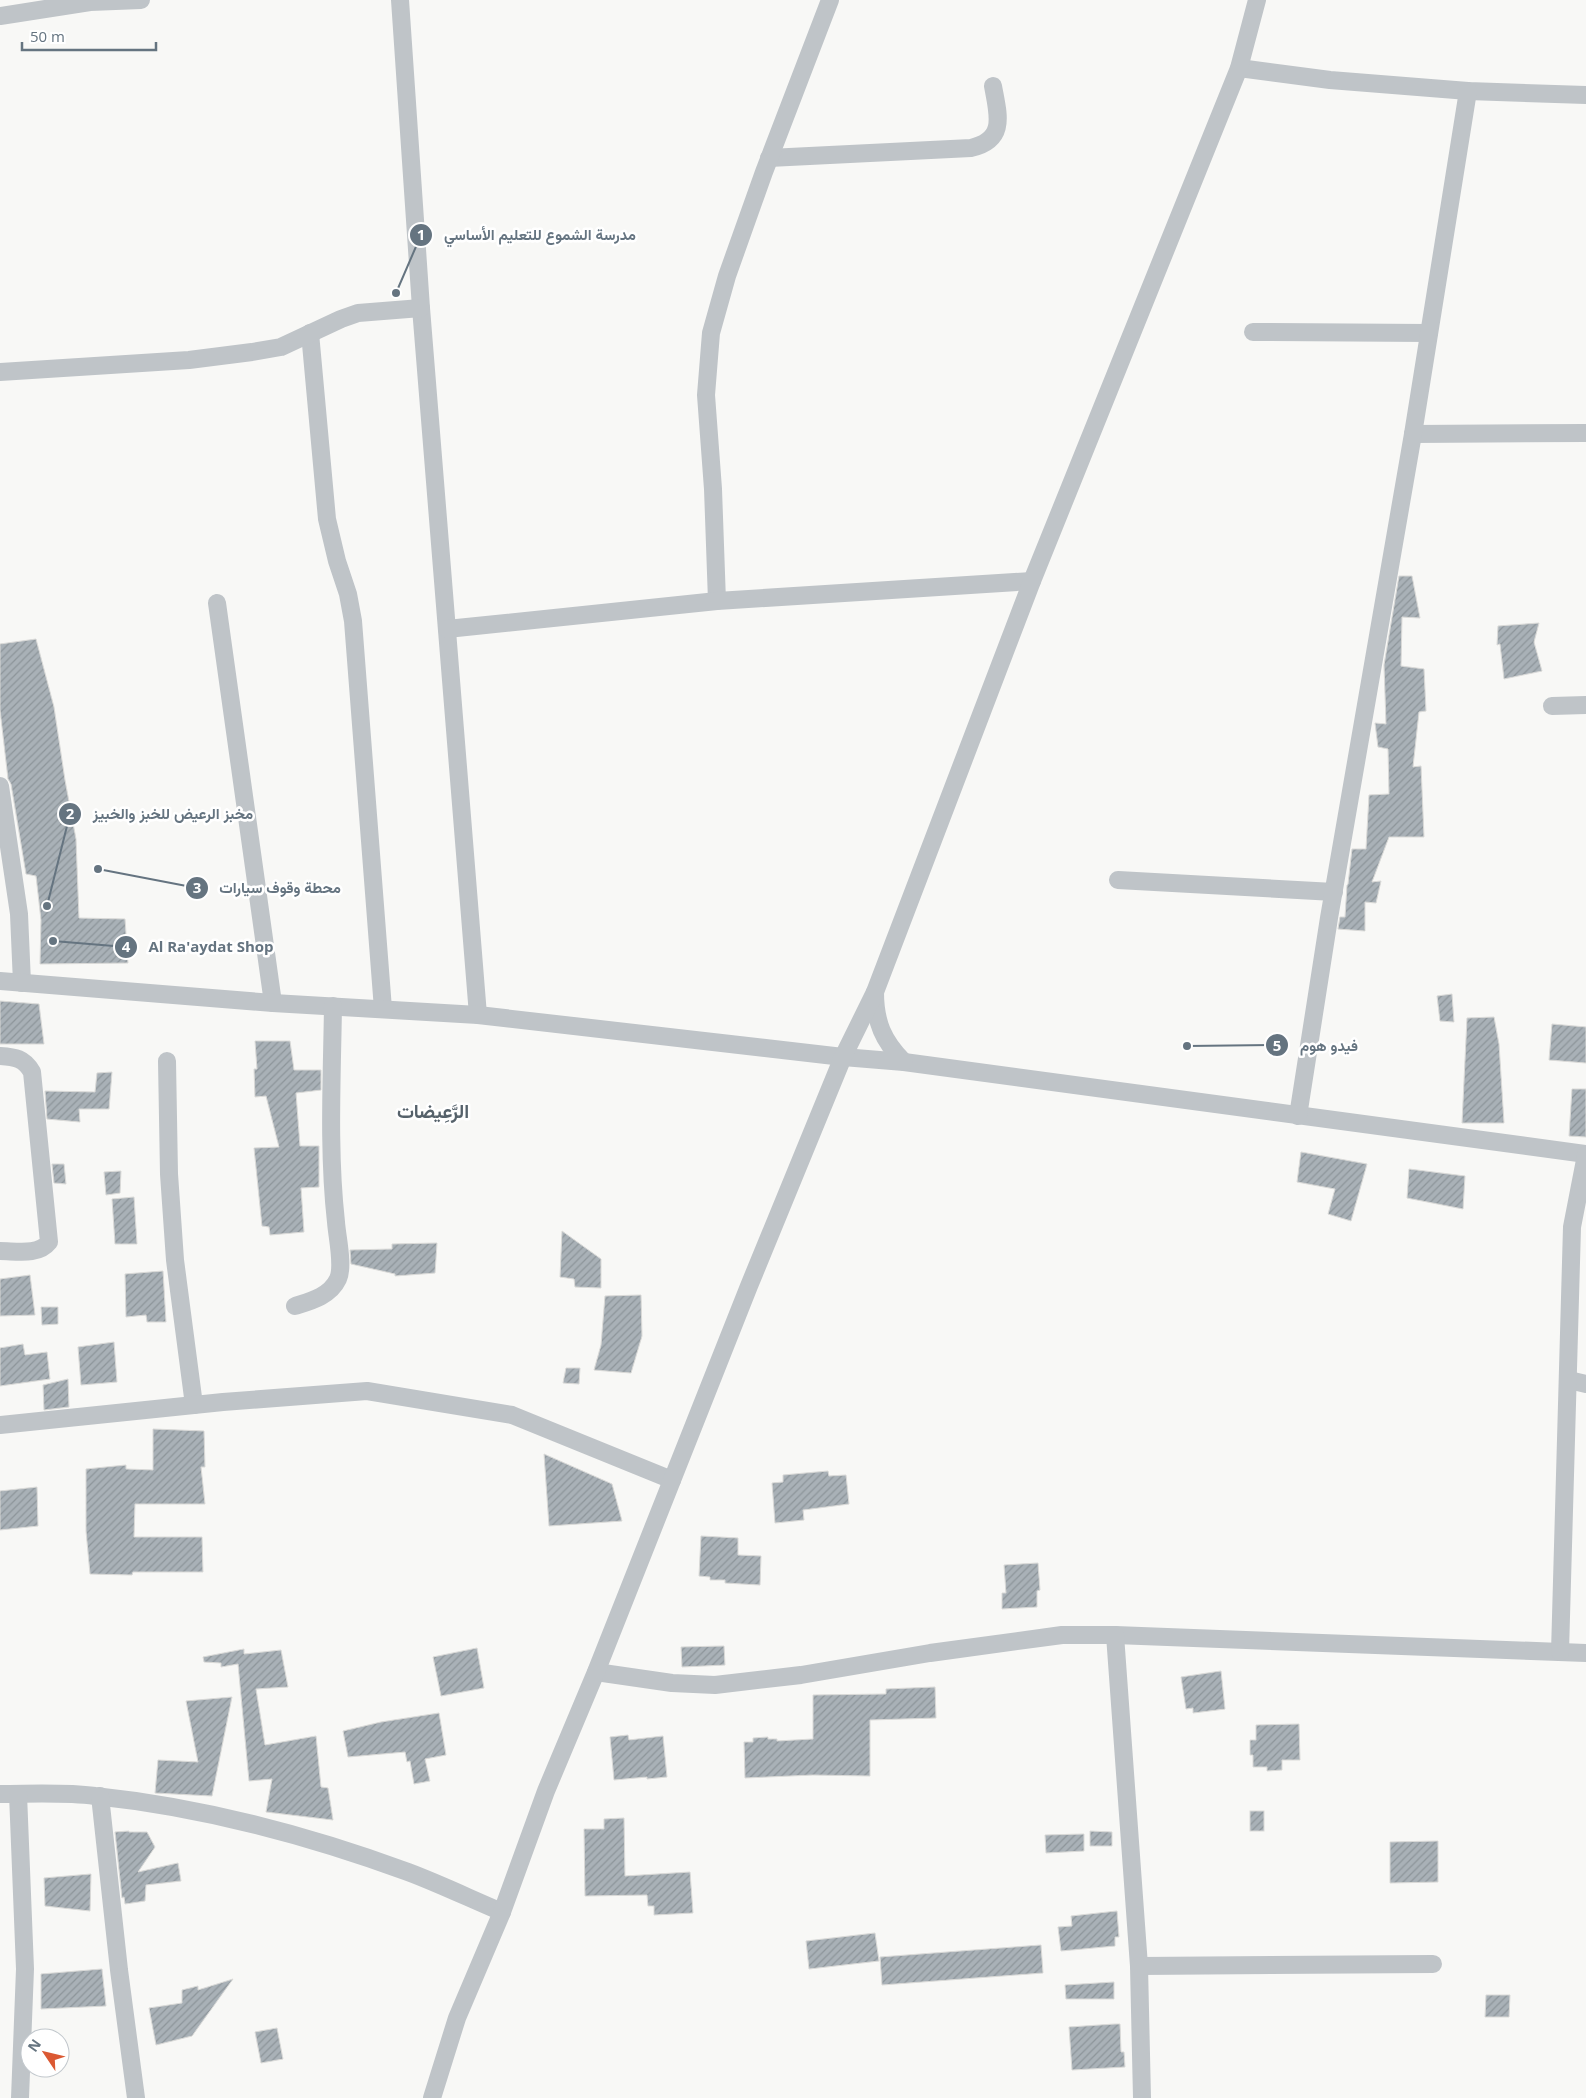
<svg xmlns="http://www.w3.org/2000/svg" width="1586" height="2098" viewBox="0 0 1586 2098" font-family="'Open Sans',Vazirmatn,sans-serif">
<defs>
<pattern id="building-hatch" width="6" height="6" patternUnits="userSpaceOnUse" patternTransform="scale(1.25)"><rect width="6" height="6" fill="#a9b1b7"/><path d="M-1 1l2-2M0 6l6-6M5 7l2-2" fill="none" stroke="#8d959a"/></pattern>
</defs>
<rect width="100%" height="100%" fill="#f8f8f6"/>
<g fill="url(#building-hatch)" stroke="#dadad8">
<polygon points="1399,576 1412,576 1420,618 1402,617 1401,666 1424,669 1426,711 1419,712 1413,767 1421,766 1424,837 1389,837 1372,882 1381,881 1376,903 1365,902 1365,931 1338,929 1340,917 1345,917 1347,885 1348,884 1352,849 1366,849 1369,795 1389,794 1388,749 1378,747 1375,723 1386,724 1384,665"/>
<polygon points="1539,623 1534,642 1542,671 1504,679 1500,644 1497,645 1498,626"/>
<polygon points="36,639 54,707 65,780 76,839 79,918 125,919 128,963 40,964 41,920 36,876 26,874 11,784 8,779 0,710 0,644"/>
<polygon points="1452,994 1454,1022 1440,1021 1437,996"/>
<polygon points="0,1001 39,1004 44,1044 0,1044"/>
<polygon points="1494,1017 1499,1044 1504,1123 1462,1123 1467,1018"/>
<polygon points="1552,1024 1586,1027 1586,1063 1549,1060"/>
<polygon points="255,1041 290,1041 294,1070 321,1070 321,1090 296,1093 300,1146 319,1146 319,1187 301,1188 304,1232 270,1235 269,1227 262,1226 254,1148 279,1147 266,1096 255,1097 254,1069 257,1069"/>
<polygon points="112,1072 109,1109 79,1109 80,1122 47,1119 45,1091 95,1092 97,1073"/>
<polygon points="1572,1089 1586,1089 1586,1137 1569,1136"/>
<polygon points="1301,1152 1367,1164 1351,1221 1328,1214 1335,1189 1297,1182"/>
<polygon points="52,1164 64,1164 66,1184 54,1183"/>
<polygon points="1409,1169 1465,1176 1463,1209 1407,1198"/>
<polygon points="121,1171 120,1193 106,1195 104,1172"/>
<polygon points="134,1197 137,1244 115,1244 112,1199"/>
<polygon points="562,1231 601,1259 601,1288 575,1287 574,1279 560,1277"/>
<polygon points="437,1243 435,1273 395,1276 395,1274 351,1264 350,1250 392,1249 392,1244"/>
<polygon points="163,1271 166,1322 147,1322 146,1315 126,1317 125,1274"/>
<polygon points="30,1275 35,1315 0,1316 0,1279"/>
<polygon points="641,1295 642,1336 631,1373 594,1370 601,1345 605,1296"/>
<polygon points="41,1307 58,1307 58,1324 42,1325"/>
<polygon points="114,1342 117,1382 81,1385 78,1347"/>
<polygon points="23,1344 25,1355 47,1352 50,1379 0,1386 0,1348"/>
<polygon points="566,1368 580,1368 579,1384 563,1383"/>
<polygon points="68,1379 69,1407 44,1410 43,1385"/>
<polygon points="153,1429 204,1431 205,1467 201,1467 205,1504 135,1504 134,1537 202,1537 203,1572 133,1572 132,1575 90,1574 86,1531 86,1469 126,1465 126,1469 153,1470"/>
<polygon points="544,1454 612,1484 622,1521 549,1526"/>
<polygon points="828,1471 829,1476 846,1475 849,1504 803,1510 804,1520 775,1523 772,1483 783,1482 783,1475"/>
<polygon points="37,1487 38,1526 0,1530 0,1491"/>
<polygon points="701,1536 738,1538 738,1555 761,1556 760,1585 725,1583 725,1580 710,1580 710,1577 699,1576"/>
<polygon points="1038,1563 1040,1590 1037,1591 1037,1607 1002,1609 1002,1593 1006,1593 1004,1565"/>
<polygon points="724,1646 725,1665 682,1667 681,1647"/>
<polygon points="477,1648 484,1688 441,1696 433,1657"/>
<polygon points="244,1649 244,1654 281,1650 288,1687 256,1689 265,1745 316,1736 321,1787 328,1788 333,1820 266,1812 272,1779 249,1781 238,1664 221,1667 221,1663 204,1662 203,1657"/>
<polygon points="1221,1671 1225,1709 1193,1713 1193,1708 1186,1709 1181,1677"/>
<polygon points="935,1687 936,1718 870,1720 870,1776 813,1775 745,1778 744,1742 753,1742 753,1738 768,1737 768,1739 777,1739 777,1741 813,1739 813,1695 886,1694 886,1689"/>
<polygon points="232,1697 212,1796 155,1793 158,1760 198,1762 186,1701"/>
<polygon points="439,1713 446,1755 425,1759 430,1781 414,1784 410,1761 407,1762 405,1752 348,1757 343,1731 381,1722"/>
<polygon points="1299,1724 1300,1760 1282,1760 1282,1770 1267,1771 1267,1767 1253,1767 1253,1755 1250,1755 1250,1740 1256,1740 1256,1725"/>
<polygon points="628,1735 629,1740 663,1736 667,1777 647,1779 647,1777 614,1780 610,1737"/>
<rect x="1250" y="1811" width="14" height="20"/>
<polygon points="624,1818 625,1876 690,1872 693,1913 654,1915 654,1906 648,1906 647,1895 585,1896 584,1829 604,1829 604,1819"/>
<polygon points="129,1831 129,1832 147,1832 155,1847 138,1872 178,1863 181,1881 146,1885 145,1901 125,1904 124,1897 122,1898 115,1832"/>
<polygon points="1090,1831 1112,1832 1112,1846 1090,1846"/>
<polygon points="1084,1834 1084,1851 1046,1853 1045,1835"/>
<polygon points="1438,1841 1438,1882 1390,1883 1390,1842"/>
<polygon points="91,1874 90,1911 45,1906 44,1878"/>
<polygon points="1117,1911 1119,1937 1115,1937 1115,1946 1061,1951 1058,1927 1072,1926 1071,1916"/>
<polygon points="875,1933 879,1961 809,1969 806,1941"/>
<polygon points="1041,1945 1043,1973 882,1985 880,1957"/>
<polygon points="102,1969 106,2006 41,2009 41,1974"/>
<polygon points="233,1979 192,2036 156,2045 149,2008 182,2003 182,1990 198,1986 198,1990"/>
<polygon points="1114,1982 1114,1999 1066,1999 1065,1985"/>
<polygon points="1486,1995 1510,1995 1509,2017 1485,2017"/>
<polygon points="1115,2024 1120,2024 1121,2052 1124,2052 1125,2067 1072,2070 1069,2027"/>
<polygon points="277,2028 283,2059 261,2063 255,2032"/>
</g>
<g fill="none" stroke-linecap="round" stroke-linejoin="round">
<g stroke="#bfc4c8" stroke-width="18">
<polyline points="400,0 421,308 478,1015"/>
<polyline points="0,16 90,2 141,0"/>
<polyline points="1239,68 1330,80 1468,91 1586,95"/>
<path d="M769 158 971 148C1007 140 998 114 993 86"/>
<polyline points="1253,332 1429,333"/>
<polyline points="310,333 327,519 337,561 348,594 353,621 383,1009"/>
<polyline points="0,372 189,360 252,352 281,347 341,319 358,313 421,308"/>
<polyline points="1413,434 1586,433"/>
<polyline points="717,601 713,489 706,395 711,333 727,276 764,172 830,0"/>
<polyline points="217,603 273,1003"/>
<polyline points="447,629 717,601 1032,581"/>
<polyline points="1552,706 1586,705"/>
<polyline points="0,786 19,914 22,983"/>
<polyline points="1118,880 1334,892"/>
<polyline points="0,981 273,1003 478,1015 843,1057 904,1062 1586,1154"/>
<path d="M875 992C875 1022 883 1041 904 1062"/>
<path d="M0 1056C15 1057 24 1058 32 1072L49 1242C38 1256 16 1251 0 1251"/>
<polyline points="167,1061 169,1174 175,1260 194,1405"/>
<polyline points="1298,1116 1329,918 1413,434 1468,91"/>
<path d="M295 1306C311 1301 330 1296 338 1279 344 1266 337 1237 336 1222 328 1151 332 1077 333 1006"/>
<polyline points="1569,1380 1586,1384"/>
<polyline points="0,1425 223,1402 367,1391 512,1415 672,1480"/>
<polyline points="1115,1635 1586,1653"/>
<polyline points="1560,1652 1572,1227 1586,1155"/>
<polyline points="596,1672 672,1683 715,1685 801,1675 930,1653 1062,1635 1115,1635 1139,1966 1142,2098"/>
<path d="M0 1794C31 1794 64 1792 95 1796 201 1807 307 1835 408 1872 440 1884 471 1899 502 1912"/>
<polyline points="18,1794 25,1969 20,2098"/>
<polyline points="100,1796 119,1970 136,2098"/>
<polyline points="1139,1966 1433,1964"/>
<polyline points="432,2098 457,2018 502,1912 546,1791 596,1672 749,1286 843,1057 875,992 1032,581 1239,68 1257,0"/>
</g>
</g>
<g text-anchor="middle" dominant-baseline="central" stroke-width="5" stroke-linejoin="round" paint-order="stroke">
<g font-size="19" font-weight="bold" fill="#56626b" stroke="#fff">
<text x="433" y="1111">الرَّعِيضات</text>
</g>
</g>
<path fill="none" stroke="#657480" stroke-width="2" d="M396 293L421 235M47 906L70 814M98 869L197 888M53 941L126 947M1187 1046L1277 1045"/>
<g fill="#657480" stroke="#fff" stroke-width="2">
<circle cx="396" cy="293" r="5"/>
<circle cx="47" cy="906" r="5"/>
<circle cx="98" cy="869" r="5"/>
<circle cx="53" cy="941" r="5"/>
<circle cx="1187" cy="1046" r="5"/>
<circle cx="421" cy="235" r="12"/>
<circle cx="70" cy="814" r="12"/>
<circle cx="197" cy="888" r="12"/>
<circle cx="126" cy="947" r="12"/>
<circle cx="1277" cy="1045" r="12"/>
</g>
<g font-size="15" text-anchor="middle" font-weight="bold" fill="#fff">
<text x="421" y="240">1</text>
<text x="70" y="819">2</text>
<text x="197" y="893">3</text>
<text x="126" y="952">4</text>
<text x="1277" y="1051">5</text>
</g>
<g font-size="15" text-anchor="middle" font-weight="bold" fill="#657480" stroke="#fff" stroke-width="5" stroke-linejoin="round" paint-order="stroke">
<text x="540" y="240">مدرسة الشموع للتعليم الأساسي</text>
<text x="173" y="819">مخبز الرعيض للخبز والخبيز</text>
<text x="280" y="893">محطة وقوف سيارات</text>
<text x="211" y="952">Al Ra'aydat Shop</text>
<text x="1329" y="1051">فيدو هوم</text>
</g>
<g transform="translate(45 2053) rotate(305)"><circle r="24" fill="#ffffff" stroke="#c1c7cc"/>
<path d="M0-4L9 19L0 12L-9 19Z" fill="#db5933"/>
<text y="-8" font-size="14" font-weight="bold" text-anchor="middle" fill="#657480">N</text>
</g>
<path d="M22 42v8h134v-8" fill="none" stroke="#657480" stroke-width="2.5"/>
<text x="30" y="42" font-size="15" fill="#657480" stroke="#ffffff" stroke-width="4" paint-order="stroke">50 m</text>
</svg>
